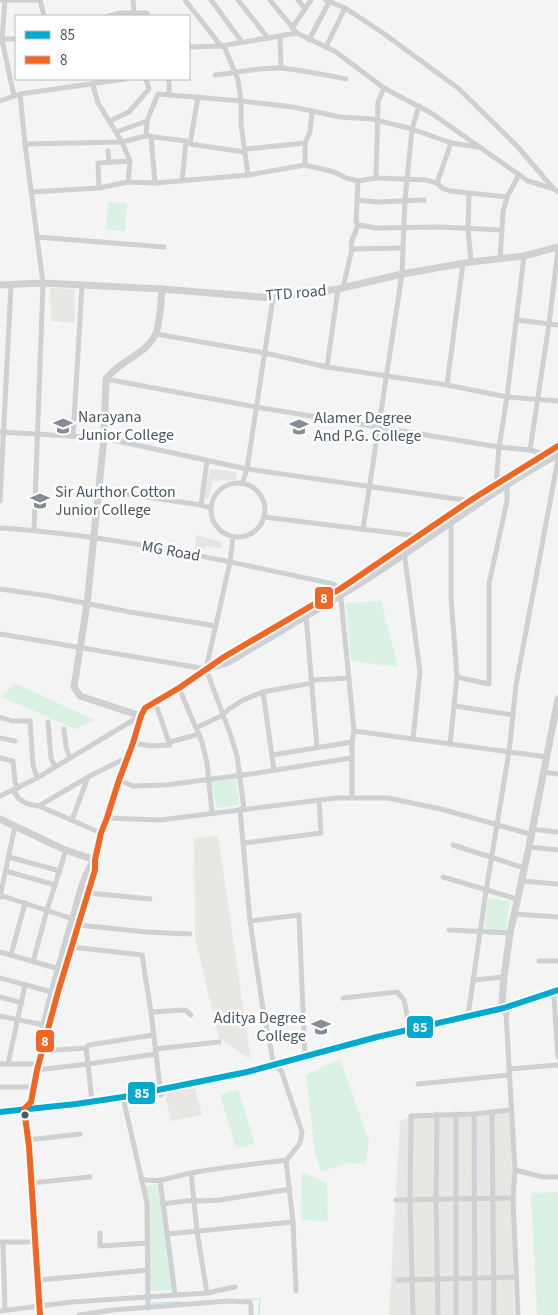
<svg xmlns="http://www.w3.org/2000/svg" width="558" height="1315" viewBox="0 0 558 1315" font-family="'Source Sans 3',sans-serif">
<rect width="100%" height="100%" fill="#f4f4f4"/>
<g fill="#e8e7e3">
<polygon points="50,288 74,289 75,323 51,321"/>
<polygon points="218,836 251,1060 219,1038 195,938 194,838"/>
<polygon points="195,1088 202,1115 171,1121 165,1094"/>
<polygon points="511,1110 514,1315 389,1315 400,1121 411,1116"/>
</g>
<g fill="#e6e5e6">
<polygon points="210,469 237,472 236,480 213,481 208,499 204,498"/>
<polygon points="196,535 222,542 221,548 206,546 201,551 195,550"/>
</g>
<g fill="#d9f2e3">
<polygon points="108,202 127,203 125,231 106,229"/>
<polygon points="381,601 398,667 352,661 350,656 346,603"/>
<polygon points="14,683 95,720 76,729 1,697"/>
<polygon points="236,779 239,805 216,808 212,782"/>
<polygon points="488,898 510,901 506,932 484,929"/>
<polygon points="340,1059 369,1141 365,1164 347,1163 321,1172 315,1152 306,1075"/>
<polygon points="238,1089 255,1144 236,1148 220,1095"/>
<polygon points="302,1172 327,1183 328,1222 301,1220"/>
<polygon points="159,1184 174,1290 149,1291 147,1229 143,1187"/>
<polygon points="558,1192 558,1315 537,1315 531,1193"/>
</g>
<g fill="none" stroke-linecap="round" stroke-linejoin="round">
<g stroke="#aee2f0" stroke-width="1">
<polyline points="245,1299 260,1299 259,1315"/>
<polyline points="152,1303 181,1302"/>
</g>
<g stroke="#ced0d2" stroke-width="5">
<polyline points="0,0 40,0"/>
<polyline points="5,0 2,40 14,96"/>
<polyline points="40,0 44,16"/>
<polyline points="133,0 134,14"/>
<polyline points="185,0 221,46"/>
<polyline points="211,0 242,42"/>
<polyline points="238,0 268,38"/>
<polyline points="270,0 297,33"/>
<polyline points="298,0 304,8"/>
<polyline points="326,0 345,8 383,33 458,88 517,146 553,188"/>
<polyline points="109,16 120,13 147,13 148,16"/>
<polyline points="292,28 311,0"/>
<polyline points="280,36 281,68"/>
<polyline points="0,39 16,39"/>
<polyline points="309,40 329,2"/>
<polyline points="224,46 238,80 241,101 241,124 248,175"/>
<polyline points="189,47 221,46 297,33 336,52 384,88 431,113 528,181 554,189 558,192"/>
<polyline points="326,47 345,8"/>
<path d="M215 75C237 73 259 67 281 68 302 70 325 75 346 79"/>
<polyline points="169,79 169,95"/>
<polyline points="20,94 25,144 43,283 34,530"/>
<polyline points="0,101 20,94 125,79"/>
<polyline points="110,121 129,112 149,89 146,79"/>
<polyline points="116,132 147,121"/>
<polyline points="146,136 147,121 158,94 241,101 293,107 340,117 372,119 412,129 451,143 478,147"/>
<polyline points="151,136 155,183"/>
<polyline points="186,141 190,144 244,152 247,149 305,143"/>
<polyline points="25,144 122,142 98,103 93,85"/>
<polyline points="190,144 198,97"/>
<polyline points="108,151 109,162"/>
<polyline points="305,165 305,143 310,132 312,112"/>
<polyline points="376,178 378,102 384,88"/>
<polyline points="358,181 356,222 358,225 377,228 439,227 502,230"/>
<polyline points="128,182 130,161 122,142 146,136 186,141 182,181"/>
<polyline points="437,183 451,143"/>
<polyline points="99,188 98,163 130,161"/>
<polyline points="31,192 99,188 128,182 155,183 248,175 305,165 334,172 346,178 358,181 376,178 426,180 437,183 442,188 450,191 507,197"/>
<polyline points="469,194 468,228 471,262"/>
<polyline points="357,200 378,202 424,200"/>
<polyline points="37,237 164,247"/>
<polyline points="352,249 403,248"/>
<polyline points="500,259 503,212 507,197 519,175"/>
<polyline points="343,288 352,249 351,243 358,225"/>
<polyline points="517,320 558,325"/>
<polyline points="156,334 265,353 327,367 447,385 507,397 558,401"/>
<polyline points="327,367 338,289"/>
<polyline points="106,379 256,407 499,447 530,450 544,454"/>
<polyline points="447,385 463,263"/>
<polyline points="0,432 104,438 247,469 471,501"/>
<polyline points="73,436 82,286"/>
<polyline points="530,450 549,324 558,250"/>
<circle cx="238" cy="510" r="27"/>
<polyline points="242,484 247,469 273,298"/>
<polyline points="496,485 499,447 507,397 524,256"/>
<polyline points="98,490 201,505 211,508"/>
<polyline points="0,501 11,285"/>
<polyline points="201,505 207,461"/>
<polyline points="264,517 418,536"/>
<path d="M0 528C112 535 223 560 333 584L340 589 354 731 352 742V798"/>
<polyline points="363,529 402,274 405,200 412,129 419,106"/>
<polyline points="233,537 230,562 206,669 231,736 237,756 244,809"/>
<polyline points="404,551 420,672 413,739"/>
<polyline points="0,589 49,596 130,612 216,626"/>
<polyline points="306,616 317,747"/>
<polyline points="0,634 206,669"/>
<polyline points="457,677 489,684 489,584 507,501 507,485"/>
<polyline points="312,680 349,678"/>
<polyline points="179,688 202,742 207,763 212,813"/>
<polyline points="263,692 274,770"/>
<polyline points="455,706 513,715"/>
<polyline points="0,717 12,721 30,721 33,765 37,778"/>
<polyline points="48,722 51,758 55,767"/>
<polyline points="196,728 223,715 229,709 243,700 263,692 312,683"/>
<polyline points="64,729 66,747 70,758"/>
<polyline points="354,731 547,757"/>
<polyline points="0,738 15,741"/>
<polyline points="170,742 199,734"/>
<polyline points="133,743 151,746 170,745 155,702"/>
<polyline points="450,744 457,677 451,597 451,522"/>
<polyline points="272,755 352,742"/>
<polyline points="0,758 13,761 15,782 18,788"/>
<polyline points="544,772 558,774"/>
<polyline points="119,780 133,786 166,785 251,774 351,758"/>
<polyline points="13,790 19,799 28,804 39,806 101,833"/>
<polyline points="0,796 37,778 140,716"/>
<polyline points="39,806 88,777 128,757"/>
<polyline points="240,809 250,921 262,1003 274,1066 281,1070 302,1132 300,1143 286,1161 293,1222 296,1291"/>
<polyline points="107,818 160,820 336,798 388,798 441,809 530,834"/>
<polyline points="72,820 88,777"/>
<polyline points="531,829 558,832"/>
<polyline points="244,843 321,833 319,800"/>
<polyline points="453,845 524,868"/>
<polyline points="529,847 558,850"/>
<polyline points="9,857 60,871"/>
<polyline points="6,871 55,885"/>
<polyline points="443,877 517,899"/>
<polyline points="521,881 558,884"/>
<polyline points="89,893 150,899"/>
<polyline points="0,895 73,919"/>
<polyline points="0,897 15,826"/>
<polyline points="514,914 558,917"/>
<polyline points="250,921 299,915 305,1057"/>
<polyline points="79,925 146,932 190,934"/>
<polyline points="449,930 510,933"/>
<polyline points="72,947 142,955 151,1012 161,1095"/>
<polyline points="0,952 59,969"/>
<polyline points="11,955 25,903"/>
<polyline points="539,961 558,961"/>
<polyline points="33,962 47,910 66,850"/>
<polyline points="0,978 52,992"/>
<polyline points="473,980 504,977"/>
<polyline points="0,997 22,1003"/>
<polyline points="554,997 558,1057"/>
<polyline points="343,998 397,992 404,1000 410,1029"/>
<polyline points="151,1012 185,1010 191,1015"/>
<polyline points="506,1013 515,1170 513,1198 518,1315"/>
<polyline points="0,1016 44,1025"/>
<polyline points="468,1016 486,891 509,752 516,685 558,459"/>
<polyline points="86,1048 88,1064 156,1054"/>
<polyline points="155,1049 219,1042"/>
<polyline points="42,1051 86,1048 89,1045 153,1035"/>
<polyline points="0,1064 34,1064"/>
<polyline points="8,1064 25,985"/>
<polyline points="509,1069 558,1065"/>
<polyline points="37,1070 88,1064 92,1102"/>
<polyline points="418,1084 508,1075"/>
<polyline points="0,1087 29,1087"/>
<polyline points="124,1102 147,1203 148,1308"/>
<polyline points="24,1109 29,1146 40,1315"/>
<polyline points="492,1112 494,1315"/>
<polyline points="437,1114 436,1200 438,1315"/>
<polyline points="474,1114 475,1315"/>
<polyline points="28,1140 80,1134"/>
<polyline points="515,1170 543,1177 558,1177"/>
<polyline points="191,1173 197,1231 207,1293"/>
<path d="M142 1179C157 1184 175 1176 191 1173 223 1167 255 1164 287 1160"/>
<polyline points="160,1180 175,1294"/>
<polyline points="31,1183 90,1177"/>
<polyline points="396,1200 513,1198"/>
<polyline points="162,1204 194,1200 200,1201 220,1200 290,1189"/>
<polyline points="100,1233 100,1246 148,1243"/>
<polyline points="167,1234 293,1222"/>
<polyline points="0,1242 36,1242"/>
<polyline points="3,1243 5,1310"/>
<polyline points="39,1280 148,1270"/>
<polyline points="398,1280 517,1277"/>
<polyline points="0,1311 72,1302 207,1293 235,1287"/>
<polyline points="79,1315 113,1310 228,1301 250,1302 251,1306 251,1315"/>
<polyline points="413,1315 410,1200 411,1116 474,1114 511,1110"/>
<polyline points="456,1315 456,1114"/>
</g>
<g stroke="#ced0d2" stroke-width="7">
<polyline points="0,285 43,283 162,289 273,298 338,289 402,274 471,262 524,256 558,247"/>
<path d="M141 716 80 696 74 687 87 604 104 438 106 379C119 361 145 355 155 335 160 327 161 299 162 289"/>
<polyline points="0,819 63,849 95,860"/>
<polyline points="506,1013 502,1004 504,977 510,933 529,847 558,699"/>
</g>
<g stroke="#ced0d4" stroke-width="8">
<path d="M215 666 228 662C277 632 328 604 377 572 437 533 495 488 558 454"/>
<path d="M40 1043C50 1001 61 960 73 919 79 899 83 877 95 860"/>
<polyline points="24,1109 31,1102 37,1070 58,992 95,870 95,860 101,833 107,818 119,780 133,743 141,716 145,708 179,688 224,657 340,589 471,500 558,446"/>
</g>
<polyline stroke="#caced1" stroke-width="9" points="0,1112 76,1104 123,1097 247,1072 377,1037 504,1008 558,990"/>
<g stroke="#fff" stroke-width="10">
<polyline id="bus-1" points="0,1112 76,1104 123,1097 247,1072 377,1037 504,1008 558,990"/>
</g>
<g stroke="#fff" stroke-width="10">
<polyline id="bus-2" points="40,1315 29,1146 24,1109 31,1102 37,1070 58,992 95,870 95,860 101,833 107,818 119,780 133,743 141,716 145,708 179,688 224,657 340,589 471,500 558,446"/>
</g>
<use href="#bus-1" stroke="#00a9ce" stroke-width="6"/>
<use href="#bus-2" stroke="#f26522" stroke-width="6"/>
</g>
<defs>
<g id="university-bare" transform="scale(1.5)"><path d="M0-5L7-2L0 1L-7-2ZM-4 1L0 2.5L4 1V4Q0 6-4 4Z" fill="#868d94" stroke="#fff" stroke-width="2.5" paint-order="stroke"/></g>
</defs>
<g fill-rule="evenodd">
<use href="#university-bare" x="63" y="426"/>
<use href="#university-bare" x="299" y="427"/>
<use href="#university-bare" x="40" y="501"/>
<use href="#university-bare" x="321" y="1027"/>
</g>
<circle fill="#4a5661" stroke="#fff" stroke-width="2" cx="25" cy="1115" r="4.5"/>
<g text-anchor="middle" dominant-baseline="central" stroke-width="5" stroke-linejoin="round" paint-order="stroke">
<g font-size="16" fill="#4a5661" stroke="#fff">
<text transform="translate(296 293) rotate(-5)">TTD road</text>
<text transform="translate(171 551) rotate(10)">MG Road</text>
</g>
<g font-size="16" fill="#4a5661" stroke="#fff" text-anchor="start">
<text x="78" y="417">Narayana<tspan x="78" dy="18">Junior College</tspan></text>
<text x="314" y="418">Alamer Degree<tspan x="314" dy="18">And P.G. College</tspan></text>
<text x="55" y="492">Sir Aurthor Cotton<tspan x="55" dy="18">Junior College</tspan></text>
<text x="306" y="1018" text-anchor="end">Aditya Degree<tspan x="306" dy="18">College</tspan></text>
</g>
</g>
<g stroke="#fff" stroke-width="2">
<rect x="314" y="586" width="20" height="24" rx="5" fill="#f26522"/>
<rect x="406" y="1015" width="28" height="24" rx="5" fill="#00a9ce"/>
<rect x="35" y="1029" width="20" height="24" rx="5" fill="#f26522"/>
<rect x="127" y="1081" width="29" height="24" rx="5" fill="#00a9ce"/>
</g>
<g font-size="14" text-anchor="middle" font-weight="bold" fill="#fff">
<text x="324" y="603">8</text>
<text x="420" y="1032">85</text>
<text x="45" y="1046">8</text>
<text x="142" y="1098">85</text>
</g>
<rect x="15" y="15" width="175" height="65" fill="#ffffff" stroke="#b7bbc0"/>
<rect x="25" y="31" width="25" height="8" fill="#00a9ce" stroke="#b7bbc0"/>
<text x="60" y="40" font-size="15" fill="#4a5661">85</text>
<rect x="25" y="56" width="25" height="8" fill="#f26522" stroke="#b7bbc0"/>
<text x="60" y="65" font-size="15" fill="#4a5661">8</text>
</svg>
